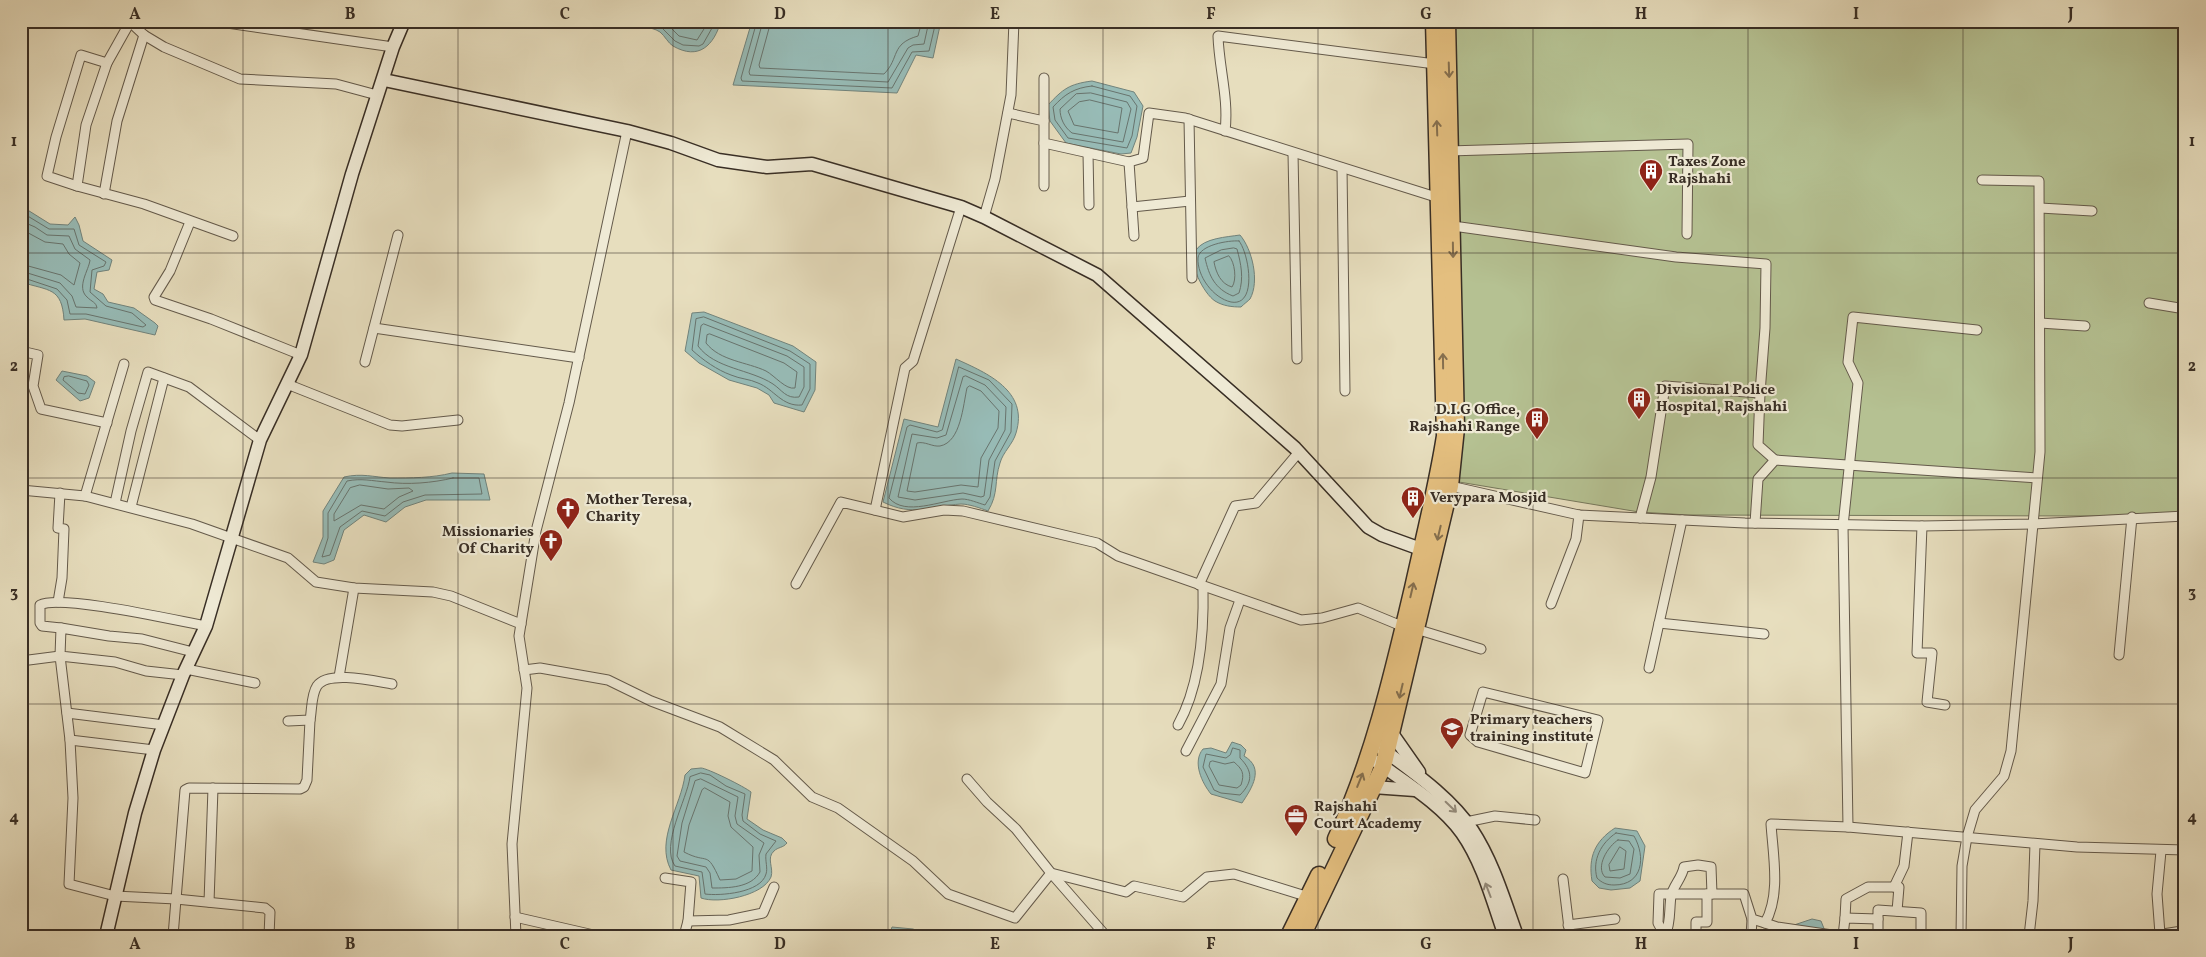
<svg xmlns="http://www.w3.org/2000/svg" width="2206" height="957" viewBox="0 0 2206 957" font-family="Vollkorn,serif">
<rect width="100%" height="100%" fill="#e7debe"/>
<filter id="stains"><feTurbulence type="fractalNoise" baseFrequency=".004" numOctaves="4"/><feColorMatrix values="0 0 0 0 .2 0 0 0 0 .09 0 0 0 0 .02 0 0 0 .5 -.17"/></filter>
<radialGradient id="worn" r=".72"><stop offset=".6" stop-color="#630" stop-opacity="0"/><stop offset="1" stop-color="#630" stop-opacity=".3"/></radialGradient>
<polygon fill="#b5c192" stroke="#76785c" points="1453,21 2185,21 2185,514 2094,516 1688,515 1639,512 1459,482"/>
<g fill="#97bbb6" stroke="#71837c">
<path d="M615 21H721C714 45 699 61 673 46 668 43 665 36 660 32 652 26 625 24 615 21Z"/>
<polygon points="752,21 941,21 933,58 916,55 897,93 733,85"/>
<path d="M1092 81 1134 92 1143 106 1137 137 1131 153 1121 154 1066 143 1050 121 1048 105C1063 89 1069 84 1092 81Z"/>
<path d="M26 209 50 224 68 225 75 217 79 225 83 241 112 260 109 270 97 272 94 289 103 294 108 302 134 308 155 323 158 326 155 335 85 319 64 320C62 287 49 291 21 282V211Z"/>
<path d="M1240 235C1252 249 1260 281 1250 299 1248 301 1244 304 1241 307 1232 307 1223 306 1215 301 1204 294 1187 262 1196 250 1204 238 1227 237 1240 235Z"/>
<polygon points="704,312 793,346 816,362 815,390 804,412 774,403 769,395 757,388 729,380 699,363 685,351 692,313"/>
<path d="M956 359C987 373 1029 391 1016 433 1013 444 1003 452 1000 463 994 481 999 493 988 511 980 508 969 504 961 504 930 506 913 517 883 502L904 419 938 427Z"/>
<polygon points="62,371 87,376 95,382 89,398 80,401 56,380"/>
<path d="M452 473 484 474 490 500H426L405 507 386 522 364 515 344 530 334 560 324 564 313 562 323 537V511L344 477C362 473 373 477 390 478 411 478 432 478 452 473Z"/>
<path d="M1232 742 1241 745 1246 750 1244 756C1265 768 1252 788 1242 803L1211 794C1202 783 1192 762 1203 749L1211 748 1226 753Z"/>
<path d="M701 768C707 768 745 787 751 792L747 819 763 830 782 838 787 843C783 848 778 847 774 851 766 858 774 868 771 877 763 896 718 904 701 898L699 876 671 870C655 840 681 806 685 775L691 769Z"/>
<path d="M1615 828 1637 831 1645 846 1640 881 1630 888 1611 890 1599 888 1592 881C1588 857 1595 841 1615 828Z"/>
<polygon points="1812,919 1821,921 1827,936 1790,936 1794,925"/>
<polygon points="892,927 913,929 930,936 889,936"/>
</g>
<g fill="none" stroke-linecap="round" stroke-linejoin="round">
<g stroke="#68746e" stroke-width="1">
<polyline points="637,21 661,27 675,41 683,45 699,46 703,44 716,21"/>
<polyline points="664,21 679,36 697,40 709,21"/>
<polyline points="757,21 741,78 742,81 892,88 912,52 929,51 936,21"/>
<polyline points="763,21 749,72 750,75 888,82 908,48 913,45 924,44 929,21"/>
<path d="M771 21 759 65 760 68 884 74C900 58 890 44 918 36L922 21"/>
<path d="M1092 86 1130 96 1137 106 1132 136 1127 148 1068 138 1055 120 1053 107C1065 94 1074 88 1092 86Z"/>
<path d="M1091 93 1127 102 1131 109 1123 142 1072 133C1064 127 1060 118 1060 109L1076 94Z"/>
<polygon points="1090,100 1122,108 1118,133 1074,125 1068,111 1079,102"/>
<polyline points="21,215 26,215 49,229 74,229 79,245 106,262 104,266 92,270 90,292 106,306 132,313 146,325 143,327 86,314 70,314 67,300 57,289 21,277"/>
<path d="M21 221 35 227 47 235 69 236 75 249 90 260C89 270 76 287 87 297 92 302 96 302 97 308L76 307 72 296 60 283 21 271"/>
<polyline points="21,229 45,242 63,244 69,254 80,263 74,285 61,275 21,264"/>
<path d="M1239 241C1249 253 1258 307 1231 302 1213 298 1197 276 1198 258 1199 245 1229 240 1239 241Z"/>
<path d="M1234 248 1237 249C1241 264 1244 278 1239 293L1233 296C1215 289 1209 276 1205 258L1221 250Z"/>
<path d="M1229 256C1235 262 1237 280 1232 287 1221 284 1216 273 1214 262Z"/>
<path d="M704 317 790 351 810 364V389L802 405C782 407 774 389 758 383 750 379 740 379 731 375 717 370 703 360 692 350L696 319Z"/>
<path d="M704 324 787 356 804 367V387L799 397C786 399 782 390 773 384 750 369 715 369 698 346L701 326Z"/>
<path d="M710 334 784 363 797 372 795 388C786 390 775 376 766 371 747 362 720 361 706 343L707 335Z"/>
<path d="M959 367 989 380 1012 404 1011 432 995 461 990 497 985 505C978 503 969 499 962 499 941 500 905 517 889 498L907 427 910 425 937 432 942 430Z"/>
<polygon points="69,376 87,381 89,385 85,394 78,393 63,380 64,377"/>
<polygon points="966,376 985,385 1006,407 1005,430 989,460 984,496 981,497 963,493 915,500 898,497 912,434 937,438 946,435 963,377"/>
<path d="M970 386 981 391 999 411 998 428 981 458 978 487 961 485 915 492 907 491 917 443C925 441 932 447 940 446 961 442 963 405 967 388Z"/>
<path d="M453 478H479L482 494 425 495 403 502 385 516 362 511 340 527 330 555 322 557 328 538V513L347 481C361 478 373 481 386 482 408 485 432 483 453 478Z"/>
<polygon points="360,485 388,489 409,488 413,491 399,497 384,509 361,505 334,521 334,514 350,488"/>
<path d="M1233 748 1240 750V758C1253 771 1253 782 1240 795L1221 793 1214 790 1203 767 1206 754 1226 758 1230 755Z"/>
<path d="M1213 761 1225 764 1234 762C1242 769 1245 773 1241 785L1237 788 1219 785 1209 766 1210 762Z"/>
<path d="M701 773 710 775 726 786 745 794 742 815 743 821 760 834 776 841 766 854C765 861 768 868 766 874 761 893 720 896 705 894L702 872 675 866C660 845 687 800 690 777Z"/>
<path d="M701 779 738 797 735 816 737 824 764 843 759 855 760 872C751 888 728 888 712 888L710 873 706 867 680 861 677 856 682 823 695 781Z"/>
<path d="M705 788 730 802 728 816 731 827 753 847 752 871 736 879 720 880C706 849 709 865 684 852L689 825 702 790Z"/>
<path d="M1616 833 1634 836C1646 857 1643 885 1614 885 1607 885 1602 883 1597 878 1592 860 1601 843 1616 833Z"/>
<path d="M1618 840 1629 841 1634 849 1630 874 1620 878 1605 877C1595 867 1608 846 1618 840Z"/>
<polygon points="1620,847 1626,851 1624,869 1610,871 1609,865"/>
</g>
<g stroke="#645a4b" stroke-width="11">
<g id="street">
<polyline points="129,21 144,35 164,47 240,79 336,84 377,95"/>
<polyline points="213,21 393,47"/>
<polyline points="130,22 107,63 86,125 77,186 144,204 233,236"/>
<polyline points="1008,113 1044,121 1044,143 1129,162 1143,158 1149,113 1185,118 1439,198"/>
<polyline points="1189,119 1192,278"/>
<polyline points="1044,121 1044,78"/>
<path d="M1225 131C1229 99 1219 68 1218 36L1435 64"/>
<polyline points="1448,151 1688,144 1687,234"/>
<polyline points="1088,153 1089,205"/>
<polyline points="1293,153 1297,359"/>
<polyline points="1129,162 1134,236"/>
<polyline points="1342,168 1345,391"/>
<polyline points="77,186 47,176 56,137 81,55 107,63"/>
<polyline points="1044,186 1044,143"/>
<polyline points="104,194 117,121 144,35"/>
<polyline points="1132,207 1190,201"/>
<polyline points="2040,208 2092,211"/>
<polyline points="984,217 995,179 1011,95 1014,21"/>
<polyline points="190,222 170,271 154,297 155,300 211,319 301,355"/>
<polyline points="1453,226 1676,257 1766,264 1765,328 1760,393"/>
<polyline points="2149,303 2185,309"/>
<polyline points="2040,323 2085,326"/>
<polyline points="374,328 579,358"/>
<polyline points="21,351 38,355 33,386 41,409 107,423"/>
<polyline points="365,362 398,235"/>
<polyline points="287,384 390,425 402,426 458,420"/>
<polyline points="1446,485 1579,515 1745,523 1922,526 2033,524 2185,516"/>
<polyline points="21,490 85,496 192,524 288,558 316,582 354,588 433,592 451,596 521,624"/>
<polyline points="85,496 124,364"/>
<polyline points="115,503 131,431 148,372 189,387 260,440"/>
<polyline points="131,507 164,378"/>
<polyline points="875,510 905,368 913,361 961,207"/>
<polyline points="1640,518 1651,477 1665,386 1760,393 1758,445 1775,460"/>
<polyline points="1755,523 1758,479 1775,460 2037,478"/>
<polyline points="1922,526 1917,653 1932,653 1927,702 1945,705"/>
<polyline points="796,584 841,502 903,517 944,510 963,511 1097,543 1118,556 1301,620 1322,618 1358,608 1404,627"/>
<polyline points="1199,585 1235,506 1256,503 1299,452"/>
<polyline points="58,602 62,578 64,529 58,528 60,493"/>
<polyline points="1551,604 1576,539 1579,515"/>
<polyline points="1659,623 1764,634"/>
<path d="M61 628 42 626 40 623V605C61 594 178 621 206 626"/>
<polyline points="1416,629 1481,649"/>
<polyline points="2119,655 2132,517"/>
<polyline points="21,661 60,656 70,740 73,798 69,884 115,896 176,899 265,908 270,912 269,936"/>
<polyline points="1649,668 1682,520"/>
<polyline points="186,669 255,683"/>
<polyline points="524,670 540,668 608,680 651,701 720,727 774,760 812,797 838,808 913,861 948,894 1015,918 1051,873 1106,936"/>
<polyline points="183,675 146,671 115,662 60,656 61,628 109,636 142,639 193,652"/>
<polyline points="339,677 354,588"/>
<polygon points="1483,692 1598,720 1585,773 1478,742 1470,735"/>
<polyline points="67,713 164,725"/>
<path d="M288 721 310 720C312 710 311 695 317 686 328 670 374 681 392 684"/>
<path d="M1178 725C1200 686 1204 630 1203 586"/>
<polyline points="70,740 154,750"/>
<polyline points="1186,751 1221,684 1230,628 1240,600"/>
<polyline points="967,779 987,802 1016,829 1051,873 1126,892 1134,886 1183,897 1207,877 1234,874 1312,898"/>
<polyline points="1466,822 1495,816 1535,820"/>
<polyline points="1848,827 1843,526 1858,383 1848,362 1853,317 1977,330"/>
<polyline points="665,878 691,882 688,921 684,936"/>
<polyline points="1563,879 1570,936"/>
<polyline points="1894,887 1904,866 1908,832"/>
<polyline points="209,902 213,788"/>
<polyline points="515,917 598,936"/>
<polyline points="1845,918 1846,899 1868,887 1899,887 1897,911"/>
<polyline points="1878,919 1878,936"/>
<polyline points="688,921 729,920 763,913 774,887"/>
<polyline points="1765,923 1777,927 1839,936"/>
<polyline points="1568,925 1615,919"/>
<polyline points="2160,934 2157,894 2161,851"/>
<polyline points="173,936 185,790 189,788 300,789 304,787 307,780 310,720"/>
<polyline points="516,936 512,844 527,688 519,636 536,531 569,403 627,131"/>
<path d="M1665 936 1658 923 1659 894H1744L1752 919 1765 923C1781 895 1773 855 1771 824L1848 827 2077 847 2185 850"/>
<path d="M1665 936C1671 923 1669 910 1671 896 1673 886 1682 878 1684 867L1698 865 1711 867 1712 894"/>
<polyline points="1696,936 1696,922 1707,922 1707,894"/>
<polyline points="1751,936 1752,919"/>
<polyline points="1843,936 1845,918 1878,919 1878,910 1921,913 1921,936"/>
<polyline points="1961,936 1962,866 1967,837 1975,810 2004,776 2011,751 2040,452 2039,181 1982,180"/>
<polyline points="2029,936 2033,901 2035,844"/>
<polyline points="2150,936 2182,931"/>
</g>
</g>
<g stroke="#382e25" stroke-width="15">
<g id="secondary">
<polyline points="384,80 627,131 671,143 718,160 767,167 812,164 961,207 984,217 1097,275 1295,448 1368,527 1382,535 1429,552"/>
<polyline points="1391,732 1419,772"/>
<path d="M1381 748C1413 772 1450 797 1472 830 1493 862 1504 900 1517 936"/>
<path d="M1377 762C1406 783 1441 804 1462 833 1483 863 1493 902 1505 936"/>
<polyline points="1373,787 1415,790"/>
<polyline points="106,936 135,813 154,750 183,675 206,626 260,440 301,355 352,174 393,47 404,21"/>
</g>
</g>
<g stroke="#382e25" stroke-width="19">
<g id="highway">
<path d="M1336 839C1373 760 1393 673 1413 588 1424 538 1437 487 1445 436L1434 21"/>
<polyline points="1289,936 1319,875"/>
<polyline points="1302,936 1383,767 1450,486 1456,428 1447,21"/>
</g>
</g>
<use href="#street" stroke="#efead5" stroke-width="9"/>
<use href="#secondary" stroke="#efead5" stroke-width="12"/>
<use href="#highway" stroke="#e4bf7f" stroke-width="16"/>
</g>
<defs><path id="oneway-shaft" d="M-6 0H5M1.5-3L5.5 0L1.5 3" fill="none" stroke-width="1.6" stroke-linecap="round" stroke-linejoin="round" transform="scale(1.25)"/></defs>
<g stroke="#856f4e">
<use href="#oneway-shaft" transform="translate(1449 70) rotate(88)"/>
<use href="#oneway-shaft" transform="translate(1437 128) rotate(-92)"/>
<use href="#oneway-shaft" transform="translate(1453 250) rotate(89)"/>
<use href="#oneway-shaft" transform="translate(1443 361) rotate(-91)"/>
<use href="#oneway-shaft" transform="translate(1439 533) rotate(103)"/>
<use href="#oneway-shaft" transform="translate(1412 590) rotate(-77)"/>
<use href="#oneway-shaft" transform="translate(1401 691) rotate(103)"/>
<use href="#oneway-shaft" transform="translate(1360 780) rotate(-68)"/>
</g>
<g stroke="#948c7d">
<use href="#oneway-shaft" transform="translate(1451 807) rotate(44)"/>
<use href="#oneway-shaft" transform="translate(1488 890) rotate(-111)"/>
</g>
<path fill="none" stroke="#382e25" stroke-width="1" stroke-opacity="0.55" d="M243 21V936M458 21V936M673 21V936M888 21V936M1103 21V936M1318 21V936M1533 21V936M1748 21V936M1963 21V936M21 253H2185M21 478H2185M21 704H2185"/>
<defs>
<g id="building-pin" transform="scale(1.25)"><path d="M0 17L-7.5 6A9.5 9.5 0 1 1 7.5 6Z" fill="#8f2418" stroke="#efead5"/><path d="M-4-6H4V6H1V3H-1V6H-4ZM-2.5-4.3h1.7v1.8h-1.7ZM.8-4.3h1.7v1.8H.8ZM-2.5-1h1.7V.8h-1.7ZM.8-1h1.7V.8H.8Z" fill="#fff"/></g>
<g id="church-pin" transform="scale(1.25)"><path d="M0 17L-7.5 6A9.5 9.5 0 1 1 7.5 6Z" fill="#8f2418" stroke="#efead5"/><path d="M-1.2-6h2.4v3.5h3.3v2.4h-3.3V6h-2.4V-.1h-3.3v-2.4h3.3Z" fill="#fff"/></g>
<g id="school-pin" transform="scale(1.25)"><path d="M0 17L-7.5 6A9.5 9.5 0 1 1 7.5 6Z" fill="#8f2418" stroke="#efead5"/><path d="M0-5L7-2L0 1L-7-2ZM-4 1L0 2.5L4 1V4Q0 6-4 4Z" fill="#fff"/></g>
<g id="office-pin" transform="scale(1.25)"><path d="M0 17L-7.5 6A9.5 9.5 0 1 1 7.5 6Z" fill="#8f2418" stroke="#efead5"/><path d="M-6-3h4V-5.5h4V-3h4V5H-6ZM-1-4.5V-3h2v-1.5ZM-6 0V1H6V0Z" fill="#fff"/></g>
</defs>
<g fill-rule="evenodd">
<use href="#building-pin" x="1651" y="171"/>
<use href="#building-pin" x="1639" y="399"/>
<use href="#building-pin" x="1537" y="419"/>
<use href="#building-pin" x="1413" y="498"/>
<use href="#church-pin" x="568" y="509"/>
<use href="#church-pin" x="551" y="541"/>
<use href="#school-pin" x="1452" y="729"/>
<use href="#office-pin" x="1296" y="816"/>
</g>
<g text-anchor="middle" dominant-baseline="central" stroke-width="4.5" stroke-linejoin="round" paint-order="stroke">
<g font-size="15" font-weight="bold" fill="#382e25" stroke="#efead5" text-anchor="start">
<text x="1668" y="162">Taxes Zone<tspan x="1668" dy="17">Rajshahi</tspan></text>
<text x="1656" y="390">Divisional Police<tspan x="1656" dy="17">Hospital, Rajshahi</tspan></text>
<text x="1520" y="410" text-anchor="end">D.I.G Office,<tspan x="1520" dy="17">Rajshahi Range</tspan></text>
<text x="1430" y="498">Verypara Mosjid</text>
<text x="586" y="500">Mother Teresa,<tspan x="586" dy="17">Charity</tspan></text>
<text x="534" y="532" text-anchor="end">Missionaries<tspan x="534" dy="17">Of Charity</tspan></text>
<text x="1470" y="720">Primary teachers<tspan x="1470" dy="17">training institute</tspan></text>
<text x="1314" y="807">Rajshahi<tspan x="1314" dy="17">Court Academy</tspan></text>
</g>
</g>
<rect width="2206" height="957" fill="none" stroke="#e7debe" stroke-width="55"/>
<rect x="28" y="28" width="2150" height="902" fill="none" stroke="#382e25" stroke-width="2"/>
<g font-size="16" text-anchor="middle" font-weight="bold" fill="#382e25">
<text x="135" y="19">A</text>
<text x="350" y="19">B</text>
<text x="565" y="19">C</text>
<text x="780" y="19">D</text>
<text x="995" y="19">E</text>
<text x="1211" y="19">F</text>
<text x="1426" y="19">G</text>
<text x="1641" y="19">H</text>
<text x="1856" y="19">I</text>
<text x="2071" y="19">J</text>
<text x="14" y="146">1</text>
<text x="2192" y="146">1</text>
<text x="14" y="371">2</text>
<text x="2192" y="371">2</text>
<text x="14" y="597">3</text>
<text x="2192" y="597">3</text>
<text x="14" y="822">4</text>
<text x="2192" y="822">4</text>
<text x="135" y="949">A</text>
<text x="350" y="949">B</text>
<text x="565" y="949">C</text>
<text x="780" y="949">D</text>
<text x="995" y="949">E</text>
<text x="1211" y="949">F</text>
<text x="1426" y="949">G</text>
<text x="1641" y="949">H</text>
<text x="1856" y="949">I</text>
<text x="2071" y="949">J</text>
</g>
<rect width="100%" height="100%" filter="url(#stains)"/>
<rect width="100%" height="100%" fill="url(#worn)"/>
</svg>
